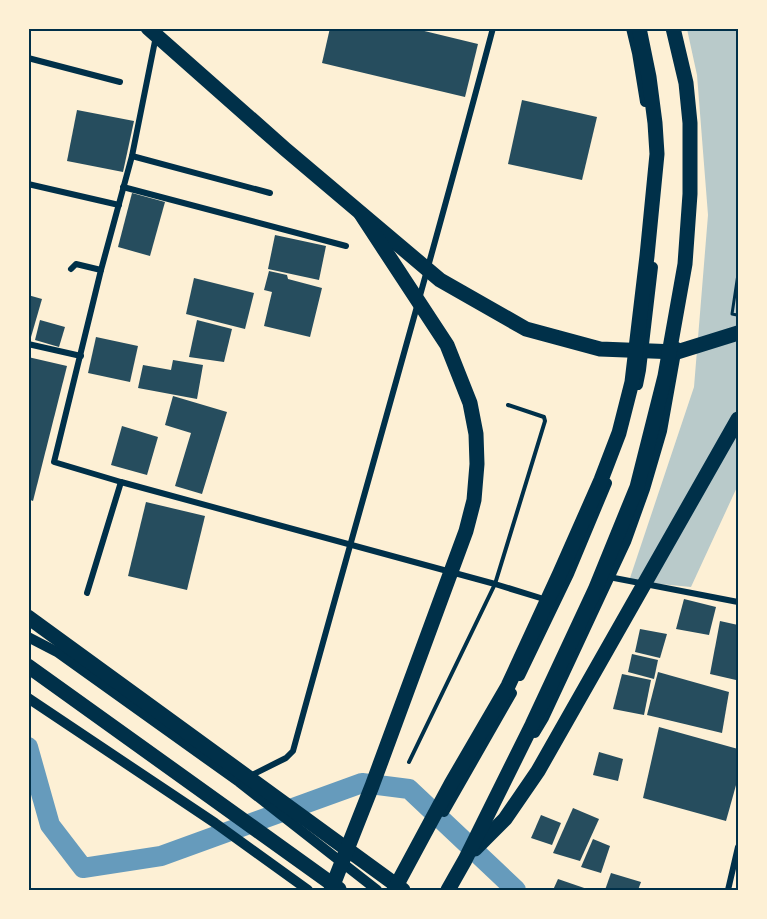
<svg xmlns="http://www.w3.org/2000/svg" width="767" height="919" viewBox="0 0 767 919" font-family="Merriweather,serif">
<rect width="100%" height="100%" fill="#fdf0d5"/>
<polygon fill="#b9caca" points="687,29 738,29 738,485 691,587 629,581 694,387 708,215 697,75"/>
<g fill="none" stroke-linecap="round" stroke-linejoin="round">
<polyline stroke="#669bbc" stroke-width="20" points="28,747 50,825 83,868 161,856 362,783 409,789 516,890"/>
</g>
<g fill="#264d5e">
<polygon points="330,28 412,28 478,44 465,97 322,63"/>
<polygon points="522,100 597,117 582,180 508,164"/>
<polygon points="77,110 134,121 123,172 67,161"/>
<polygon points="132,193 165,202 150,256 118,247"/>
<polygon points="275,235 326,246 319,280 268,269"/>
<polygon points="269,271 287,275 288,279 322,288 310,337 264,326 272,292 264,290"/>
<polygon points="194,278 254,293 245,329 186,314"/>
<polygon points="28,295 42,299 31,337 28,337"/>
<polygon points="40,320 65,327 59,347 35,340"/>
<polygon points="197,320 232,329 224,362 189,357"/>
<polygon points="96,337 138,346 130,382 88,373"/>
<polygon points="28,357 67,366 33,501 28,499"/>
<polygon points="173,360 203,365 197,399 138,388 143,365 171,370"/>
<polygon points="173,396 227,412 202,494 175,486 191,433 165,425"/>
<polygon points="122,426 158,437 147,475 111,465"/>
<polygon points="146,502 205,516 187,590 128,576"/>
<polygon points="684,599 716,607 709,635 676,629"/>
<polygon points="720,621 738,625 738,662 736,680 710,674"/>
<polygon points="640,629 667,634 660,658 635,652"/>
<polygon points="632,654 658,660 654,679 628,672"/>
<polygon points="658,672 729,692 722,733 647,715"/>
<polygon points="622,674 651,680 644,715 613,709"/>
<polygon points="659,727 738,749 738,778 726,821 643,798"/>
<polygon points="599,752 623,759 618,781 593,775"/>
<polygon points="573,808 599,819 580,861 553,853"/>
<polygon points="541,815 561,823 552,845 531,838"/>
<polygon points="593,839 610,846 601,873 581,867"/>
<polygon points="611,873 641,882 638,890 605,890"/>
<polygon points="558,879 590,890 553,890"/>
</g>
<g fill="none" stroke-linecap="round" stroke-linejoin="round">
<g stroke="#003049" stroke-width="3">
<polyline points="738,28 738,30"/>
<polyline points="737,315 732,314 738,274"/>
</g>
<polyline stroke="#003049" stroke-width="4" points="409,762 495,584 545,421 544,417 508,405"/>
<g stroke="#003049" stroke-width="6">
<polyline points="156,36 132,156 101,270 54,462 121,482 495,584 547,600"/>
<polyline points="28,58 120,82"/>
<polyline points="132,156 270,193"/>
<polyline points="28,184 119,205"/>
<polyline points="123,187 346,246"/>
<polyline points="71,269 76,264 101,270"/>
<polyline points="28,344 81,356"/>
<polyline points="609,577 738,602"/>
<polyline points="87,593 121,482"/>
<path d="M250 776 286 758 293 751C359 510 429 270 493 28"/>
<polyline points="728,890 738,847"/>
</g>
<g stroke="#003049" stroke-width="10">
<polyline points="631,28 637,53 645,102"/>
<polyline points="638,385 641,370 653,267"/>
<polyline points="28,637 57,652 239,782 377,890"/>
<polyline points="520,676 569,574 607,483"/>
<polyline points="28,698 215,823 308,890"/>
<polyline points="535,733 544,718 626,542 645,489 662,431 677,347"/>
<polyline points="444,812 512,693"/>
</g>
<g stroke="#003049" stroke-width="15">
<polyline points="148,28 285,149 440,280 526,329 600,349 677,352 738,333"/>
<polyline points="28,617 403,890"/>
<polyline points="28,666 339,889"/>
<polyline points="475,849 505,819 538,771 738,419"/>
<polyline points="331,890 372,786 466,531 474,500 477,464 476,434 470,403 447,345 361,214"/>
<polyline points="394,890 451,784 508,686 560,573 601,480 619,433 632,382 647,256 657,154 655,123 649,77 639,28"/>
<polyline points="448,890 465,860 532,725 595,590 637,487 665,376 685,264 690,194 690,123 686,83 673,28"/>
</g>
</g>
<rect width="767" height="919" fill="none" stroke="#fdf0d5" stroke-width="60"/>
<rect x="30" y="30" width="707" height="859" fill="none" stroke="#003049" stroke-width="2"/>
</svg>
